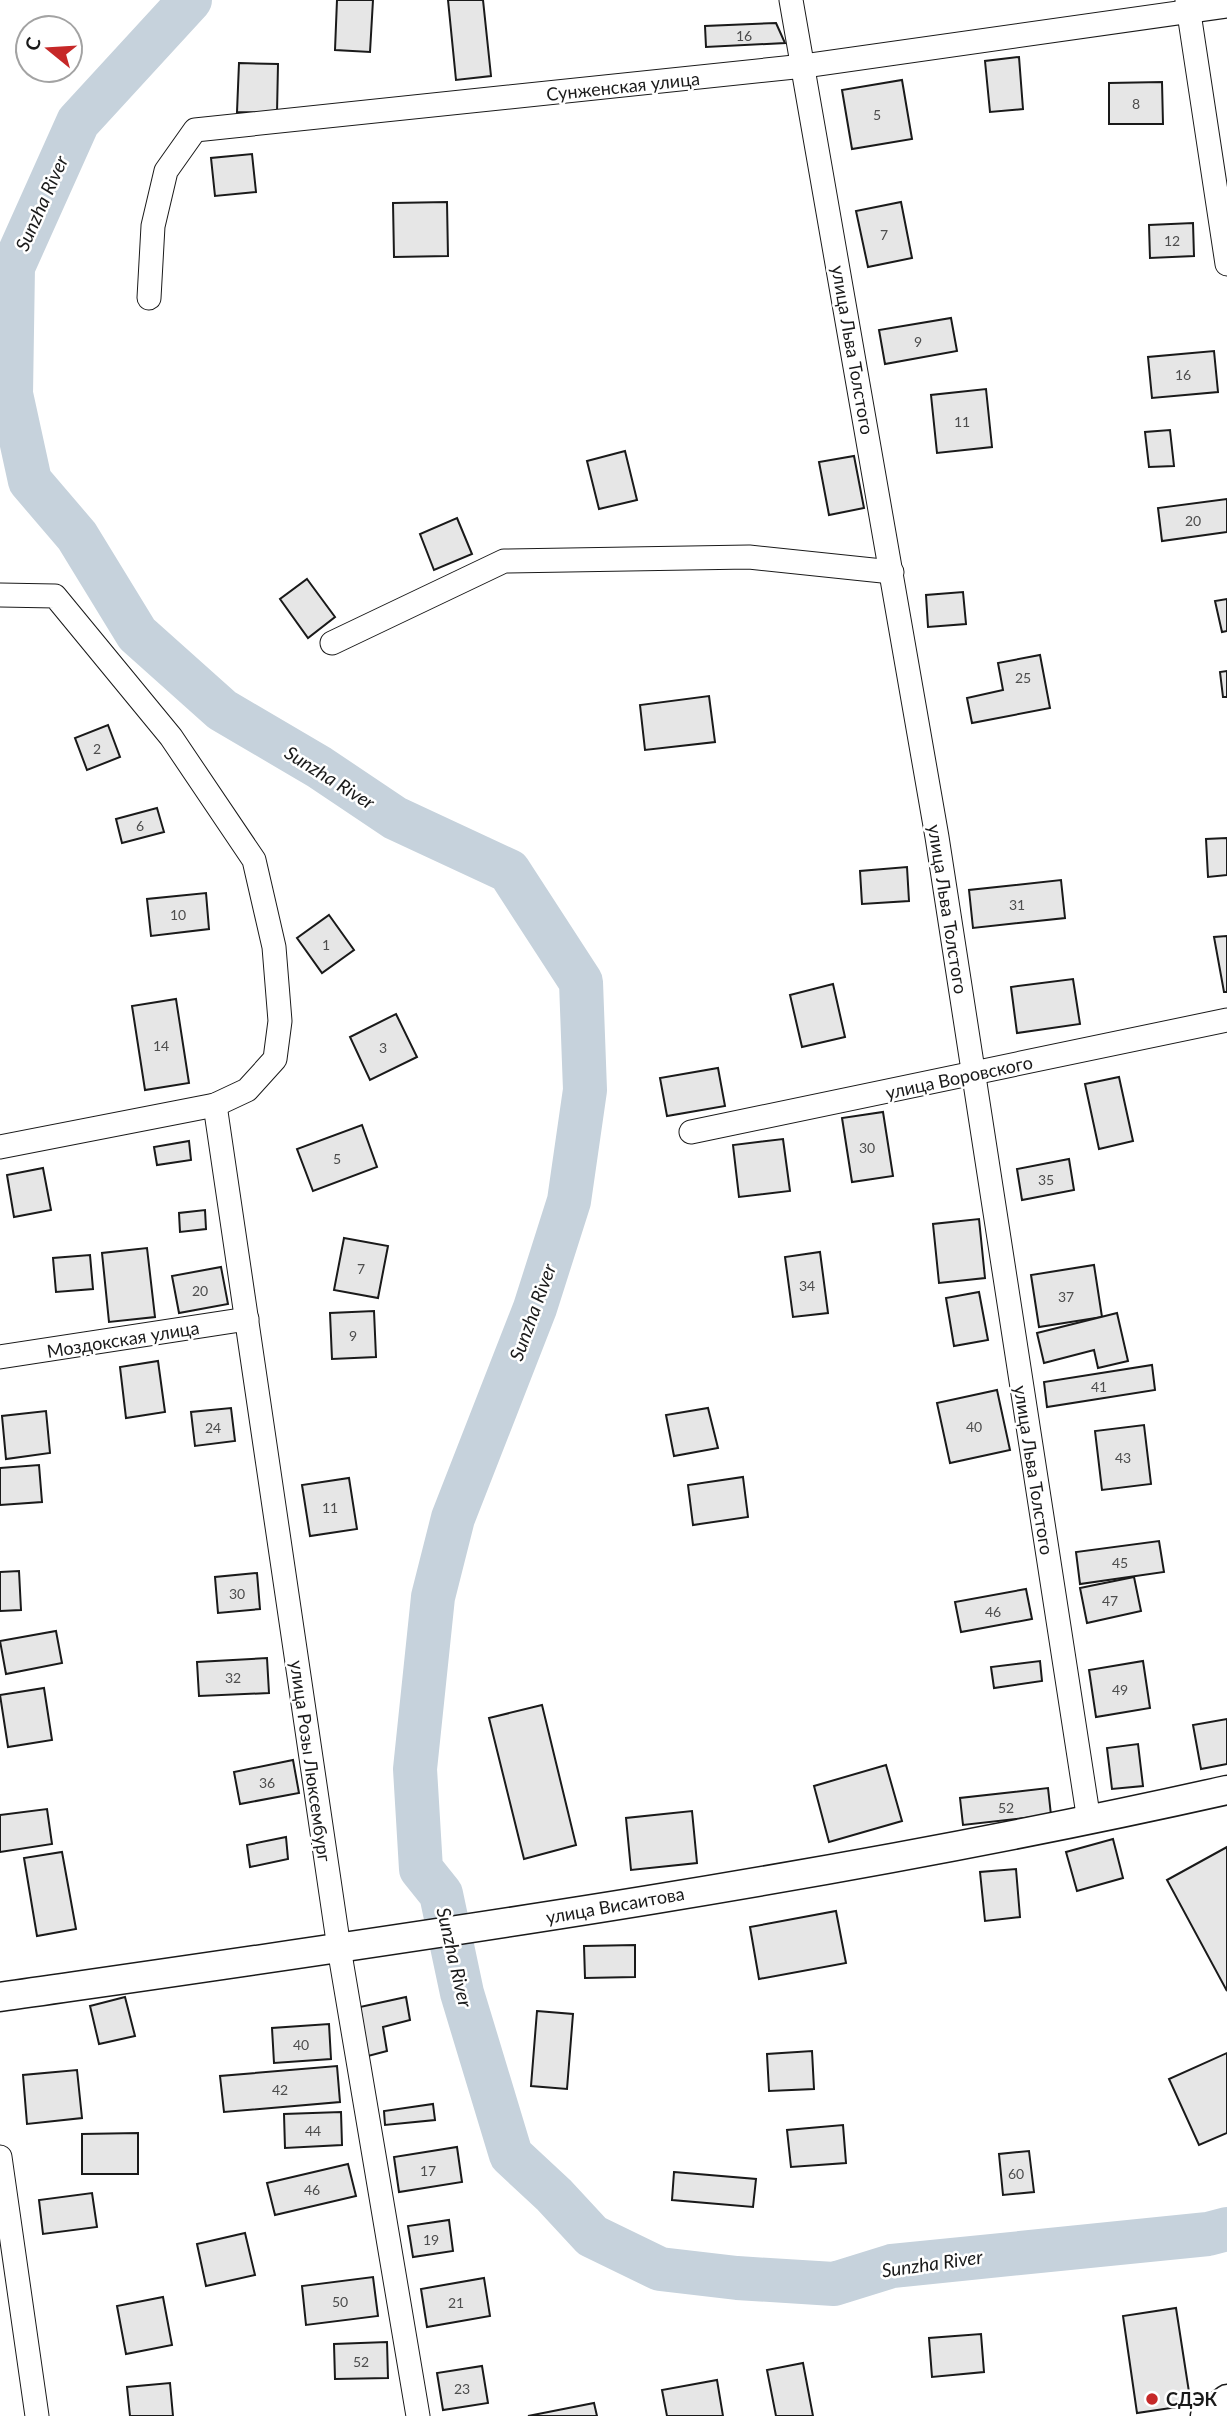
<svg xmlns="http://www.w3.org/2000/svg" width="1227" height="2416" viewBox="0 0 1227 2416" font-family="Lato,sans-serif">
<rect width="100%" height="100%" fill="#fff"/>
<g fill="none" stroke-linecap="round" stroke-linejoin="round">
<polyline stroke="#c6d2dc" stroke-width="44" points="190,0 78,122 13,267 11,394 30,481 77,536 137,634 222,710 319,767 395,818 509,871 581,982 585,1090 569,1201 535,1308 453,1518 433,1597 415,1769 421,1869 441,1894 462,1993 511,2155 554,2195 592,2236 660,2269 737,2278 834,2284 892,2266 1208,2234 1227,2229"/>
</g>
<g fill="#e6e6e6" stroke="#1a1a1a" stroke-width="2">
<polygon points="337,0 373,0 370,52 335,50"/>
<polygon points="448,0 483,0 491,76 456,80"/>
<polygon points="776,23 785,43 706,47 705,26"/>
<polygon points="1019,57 1023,109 990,112 985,61"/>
<polygon points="239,63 278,64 277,113 237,112"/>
<polygon points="902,80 912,139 852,149 842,90"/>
<polygon points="1162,82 1163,124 1109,124 1109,83"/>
<polygon points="252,154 256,192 215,196 211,158"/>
<polygon points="447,202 448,256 394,257 393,203"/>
<polygon points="901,202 912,258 868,267 856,211"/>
<polygon points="1193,223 1194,256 1150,258 1149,225"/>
<polygon points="951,318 957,351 885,364 879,330"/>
<polygon points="1214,351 1218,392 1152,398 1148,357"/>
<polygon points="986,389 992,447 937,453 931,395"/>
<polygon points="1170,430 1174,466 1149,467 1145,432"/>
<polygon points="625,451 637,500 599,509 587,461"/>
<polygon points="854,456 864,508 829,515 819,462"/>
<polygon points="1227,499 1227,532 1162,541 1158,508"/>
<polygon points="457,518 472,554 434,570 420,534"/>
<polygon points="307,579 335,617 308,638 280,599"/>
<polygon points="963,592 966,624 928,627 926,595"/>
<polygon points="1227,599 1227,631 1222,632 1215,601"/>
<polygon points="1040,655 1050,708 972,723 967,698 1003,690 998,663"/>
<polygon points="1227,671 1227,697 1223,697 1220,672"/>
<polygon points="709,696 715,742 645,750 640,705"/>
<polygon points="108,725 120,757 87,770 75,738"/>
<polygon points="157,808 164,832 122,843 116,819"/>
<polygon points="1227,838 1227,875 1208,877 1206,839"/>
<polygon points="907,867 909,901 862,904 860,871"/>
<polygon points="1061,880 1065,918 973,928 969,890"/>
<polygon points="206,893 209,929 151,936 147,899"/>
<polygon points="329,915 354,950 322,973 297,938"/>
<polygon points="1227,936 1227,992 1224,992 1214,937"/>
<polygon points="1073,979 1080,1024 1017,1033 1011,987"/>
<polygon points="833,984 845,1037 802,1047 790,995"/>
<polygon points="176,999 189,1083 145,1090 132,1006"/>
<polygon points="396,1014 417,1057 370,1080 350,1037"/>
<polygon points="718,1068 725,1106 667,1116 660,1078"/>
<polygon points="1119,1077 1133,1141 1099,1149 1085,1084"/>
<polygon points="883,1112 893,1176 852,1182 842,1118"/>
<polygon points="362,1125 377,1167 313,1191 297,1149"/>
<polygon points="783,1139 790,1191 739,1197 733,1145"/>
<polygon points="189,1141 191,1160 157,1165 154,1147"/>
<polygon points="1069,1159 1074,1190 1022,1200 1017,1169"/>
<polygon points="43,1168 51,1210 14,1217 7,1175"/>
<polygon points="205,1210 206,1229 180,1232 179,1213"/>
<polygon points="979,1219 985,1278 939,1283 933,1224"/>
<polygon points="344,1238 388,1246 378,1298 334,1290"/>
<polygon points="147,1248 155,1317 109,1322 102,1253"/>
<polygon points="820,1252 828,1313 793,1317 785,1257"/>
<polygon points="90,1255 93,1289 56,1292 53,1258"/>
<polygon points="1094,1265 1102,1317 1039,1327 1031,1275"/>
<polygon points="221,1267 228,1304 179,1313 172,1276"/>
<polygon points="979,1292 988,1340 954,1346 946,1298"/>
<polygon points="374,1311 376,1357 332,1359 330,1313"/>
<polygon points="1117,1313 1128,1361 1098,1368 1094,1350 1044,1363 1037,1333"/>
<polygon points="158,1361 165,1412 126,1418 120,1367"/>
<polygon points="1152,1365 1155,1390 1047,1407 1044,1382"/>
<polygon points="997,1390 1010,1450 950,1463 937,1403"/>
<polygon points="231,1408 235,1441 195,1446 191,1412"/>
<polygon points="708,1408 718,1448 674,1456 666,1415"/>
<polygon points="46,1411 50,1453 6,1459 2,1416"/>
<polygon points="1144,1425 1151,1484 1102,1490 1095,1431"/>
<polygon points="39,1465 42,1502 0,1505 0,1468"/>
<polygon points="743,1477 748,1517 693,1525 688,1485"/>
<polygon points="349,1478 357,1529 310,1536 302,1485"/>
<polygon points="1159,1541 1164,1572 1080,1584 1076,1552"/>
<polygon points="19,1571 21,1610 0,1611 0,1572"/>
<polygon points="257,1573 260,1609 218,1613 215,1577"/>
<polygon points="1134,1577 1141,1611 1087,1623 1080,1588"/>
<polygon points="1026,1589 1032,1619 961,1632 955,1602"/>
<polygon points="56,1631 62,1663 6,1674 0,1641"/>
<polygon points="267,1658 269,1693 199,1696 197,1662"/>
<polygon points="1040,1661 1042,1681 994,1688 991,1667"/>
<polygon points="1143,1661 1150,1708 1096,1717 1089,1670"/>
<polygon points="44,1688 52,1740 8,1747 0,1695"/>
<polygon points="542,1705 576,1845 524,1859 489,1718"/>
<polygon points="1227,1719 1227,1764 1201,1769 1193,1725"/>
<polygon points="1138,1744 1143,1786 1112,1789 1107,1748"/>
<polygon points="293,1760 299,1793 240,1804 234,1772"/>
<polygon points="886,1765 902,1821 829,1842 814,1786"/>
<polygon points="1048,1788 1051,1815 963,1825 960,1798"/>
<polygon points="47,1809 52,1844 0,1852 0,1815"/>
<polygon points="692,1811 697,1863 631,1870 626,1818"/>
<polygon points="286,1837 288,1859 250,1867 247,1845"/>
<polygon points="1113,1839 1123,1878 1077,1891 1066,1852"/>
<polygon points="1227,1847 1227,1991 1167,1880"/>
<polygon points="62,1852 76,1929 37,1936 24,1858"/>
<polygon points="1016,1869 1020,1917 985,1921 980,1872"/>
<polygon points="836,1911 846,1963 759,1979 750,1927"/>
<polygon points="635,1945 635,1977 585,1978 584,1946"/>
<polygon points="125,1997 135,2036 99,2044 90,2006"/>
<polygon points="406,1997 410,2020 383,2027 387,2051 368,2056 360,2007"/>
<polygon points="537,2011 573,2014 567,2089 531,2086"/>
<polygon points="329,2024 331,2059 274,2063 272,2028"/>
<polygon points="812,2051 814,2089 769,2091 767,2054"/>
<polygon points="1227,2053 1227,2133 1199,2145 1169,2079"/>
<polygon points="337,2066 340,2102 224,2112 220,2076"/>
<polygon points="77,2070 82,2118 27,2124 23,2075"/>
<polygon points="433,2104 435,2120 385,2125 384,2111"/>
<polygon points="341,2112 342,2145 285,2148 284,2114"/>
<polygon points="843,2125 846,2163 791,2167 787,2130"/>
<polygon points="138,2133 138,2174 82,2174 82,2134"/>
<polygon points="457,2147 462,2182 399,2192 394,2157"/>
<polygon points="1029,2151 1034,2192 1003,2195 999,2154"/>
<polygon points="348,2164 356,2196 275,2215 267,2183"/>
<polygon points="674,2172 756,2179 753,2207 672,2200"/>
<polygon points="92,2193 97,2227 43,2234 39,2200"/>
<polygon points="449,2220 453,2251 413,2257 408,2226"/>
<polygon points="245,2233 255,2275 206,2286 197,2244"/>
<polygon points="373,2277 378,2316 306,2325 302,2286"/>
<polygon points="484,2278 490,2316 427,2327 421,2289"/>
<polygon points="163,2297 172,2345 126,2354 117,2306"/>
<polygon points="1176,2308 1191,2405 1137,2413 1123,2316"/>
<polygon points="981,2334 984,2372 932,2377 929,2338"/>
<polygon points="387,2342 388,2378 335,2379 334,2344"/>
<polygon points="803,2363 813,2416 776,2416 767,2370"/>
<polygon points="482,2366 488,2403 443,2410 437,2373"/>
<polygon points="717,2380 723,2416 667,2416 662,2390"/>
<polygon points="170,2383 173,2416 130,2416 127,2387"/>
<polygon points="594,2403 597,2416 528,2416"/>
</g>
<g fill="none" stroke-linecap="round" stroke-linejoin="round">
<g stroke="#1a1a1a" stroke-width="25">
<g id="minor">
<polyline points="791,0 937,837 1089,1821"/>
<polyline points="1187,0 1227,264"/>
<polyline points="149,298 153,226 166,171 195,130 804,66 1227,6"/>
<polyline points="0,595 55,596 171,737 254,860 274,947 280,1021 275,1059 247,1090 215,1105 0,1147"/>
<polyline points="332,643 504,561 749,557 892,572"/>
<polyline points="215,1105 339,1948 418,2416"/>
<polyline points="691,1132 1227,1020"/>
<polyline points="0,1357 247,1319"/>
<polyline points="0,2157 37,2416"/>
</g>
</g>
<g stroke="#1a1a1a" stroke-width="31">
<g id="tertiary">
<path d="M0 1997C410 1938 822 1881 1227 1790"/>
<polyline points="1205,2416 1227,2399"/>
</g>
</g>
<use href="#minor" stroke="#fff" stroke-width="23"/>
<use href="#tertiary" stroke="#fff" stroke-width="28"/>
</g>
<circle fill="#c62828" stroke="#fff" stroke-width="2.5" cx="1152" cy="2399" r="7"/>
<g text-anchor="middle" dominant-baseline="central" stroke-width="5" stroke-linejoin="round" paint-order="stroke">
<g font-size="14" fill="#4d4d4d">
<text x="744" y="35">16</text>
<text x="1136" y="103">8</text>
<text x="877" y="114">5</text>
<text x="884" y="234">7</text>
<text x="1172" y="240">12</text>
<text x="918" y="341">9</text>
<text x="1183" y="374">16</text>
<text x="962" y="421">11</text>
<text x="1193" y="520">20</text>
<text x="1023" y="677">25</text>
<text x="97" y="748">2</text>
<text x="140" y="825">6</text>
<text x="1017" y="904">31</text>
<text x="178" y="914">10</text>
<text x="326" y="944">1</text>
<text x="161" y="1045">14</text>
<text x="383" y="1047">3</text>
<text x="867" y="1147">30</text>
<text x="337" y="1158">5</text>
<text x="1046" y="1179">35</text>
<text x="361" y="1268">7</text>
<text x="807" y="1285">34</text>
<text x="200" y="1290">20</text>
<text x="1066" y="1296">37</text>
<text x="353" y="1335">9</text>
<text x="1099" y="1386">41</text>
<text x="974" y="1426">40</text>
<text x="213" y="1427">24</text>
<text x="1123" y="1457">43</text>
<text x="330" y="1507">11</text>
<text x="1120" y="1562">45</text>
<text x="237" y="1593">30</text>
<text x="1110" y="1600">47</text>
<text x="993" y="1611">46</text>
<text x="233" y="1677">32</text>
<text x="1120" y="1689">49</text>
<text x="267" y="1782">36</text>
<text x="1006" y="1807">52</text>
<text x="301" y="2044">40</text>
<text x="280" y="2089">42</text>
<text x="313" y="2130">44</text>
<text x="428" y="2170">17</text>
<text x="1016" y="2173">60</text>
<text x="312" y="2189">46</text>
<text x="431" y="2239">19</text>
<text x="340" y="2301">50</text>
<text x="456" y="2302">21</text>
<text x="361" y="2361">52</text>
<text x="462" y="2388">23</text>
</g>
<g font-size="18" fill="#1a1a1a" stroke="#fff">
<text transform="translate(623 86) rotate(-6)">Сунженская улица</text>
<text transform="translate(853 350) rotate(80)">улица Льва Толстого</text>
<text transform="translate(948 909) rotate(81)">улица Льва Толстого</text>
<text transform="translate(959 1077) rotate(-12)">улица Воровского</text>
<text transform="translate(123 1339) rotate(-9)">Моздокская улица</text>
<text transform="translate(1034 1470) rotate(81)">улица Льва Толстого</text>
<text transform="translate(311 1761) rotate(82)">улица Розы Люксембург</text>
<text transform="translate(615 1905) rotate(-10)">улица Висаитова</text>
</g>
<g font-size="18" font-weight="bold" fill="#1a1a1a" stroke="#fff" text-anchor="start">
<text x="1166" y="2399">СДЭК</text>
</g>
<g font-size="19" font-style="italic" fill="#1a1a1a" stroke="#fff">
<text transform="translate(41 203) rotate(-66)">Sunzha River</text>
<text transform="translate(330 777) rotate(32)">Sunzha River</text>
<text transform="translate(532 1312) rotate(-70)">Sunzha River</text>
<text transform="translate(455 1957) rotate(77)">Sunzha River</text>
<text transform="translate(932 2263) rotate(-8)">Sunzha River</text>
</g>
</g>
<g transform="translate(49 49) rotate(288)"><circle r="33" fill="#ffffff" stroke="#a3a3a3" stroke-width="2"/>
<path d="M0-5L12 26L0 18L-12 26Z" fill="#c62828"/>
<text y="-10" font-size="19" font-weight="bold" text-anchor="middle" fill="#1a1a1a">С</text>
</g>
</svg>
